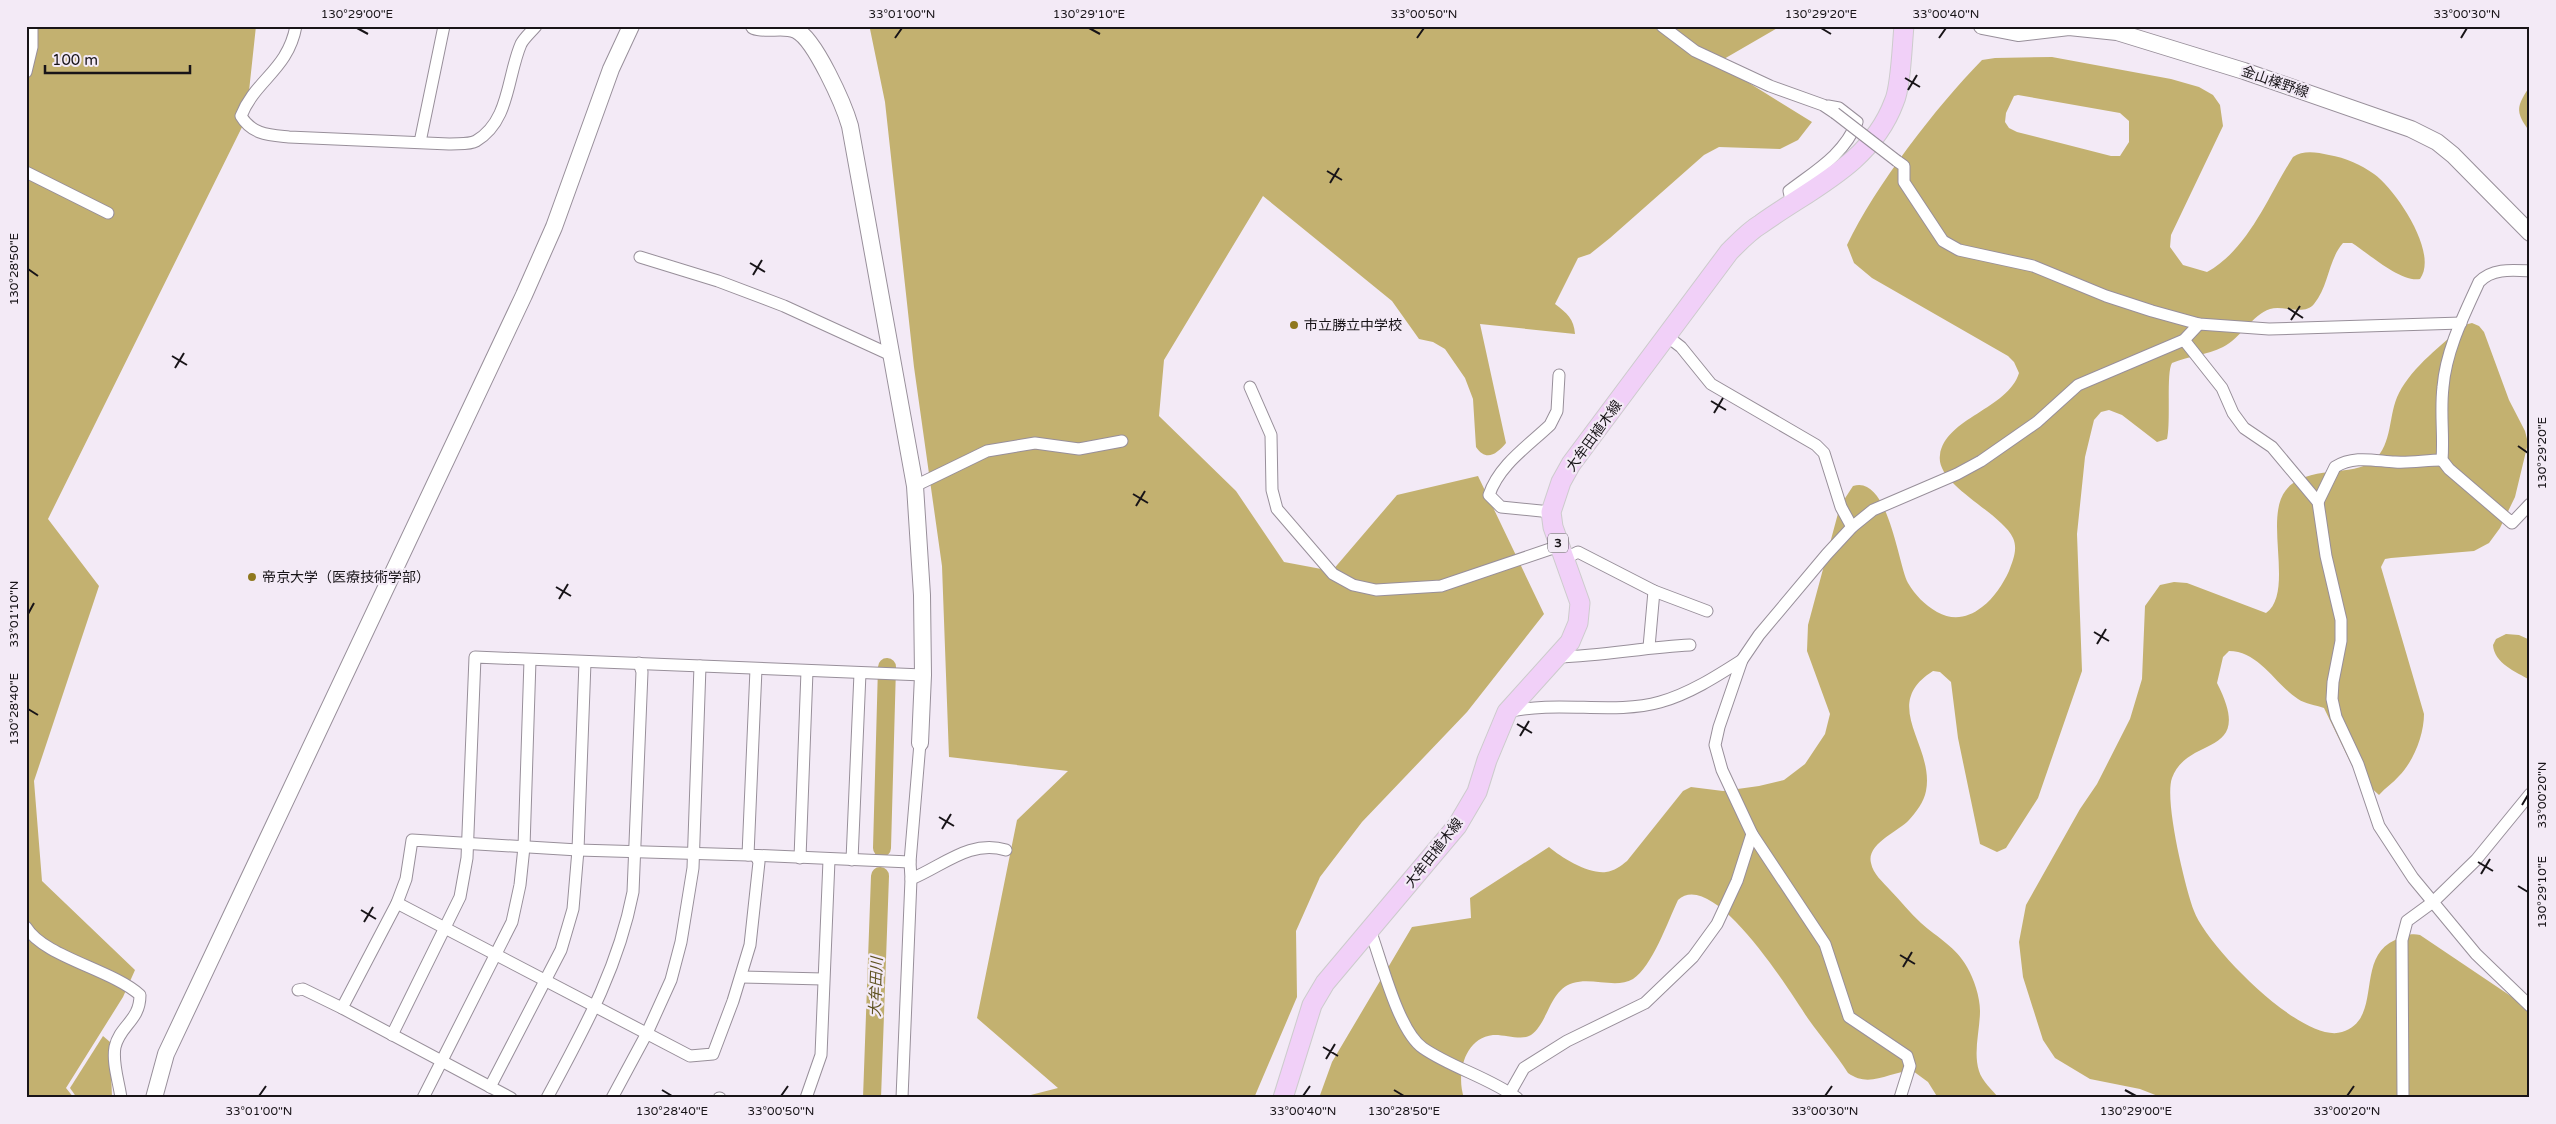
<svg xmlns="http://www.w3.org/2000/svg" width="2556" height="1124" viewBox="0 0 2556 1124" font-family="'Varela Round','Noto Sans JP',sans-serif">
<rect width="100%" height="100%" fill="#f3eaf6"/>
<g fill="#c3b170" fill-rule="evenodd">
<polygon points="26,26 256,26 246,119 48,519 99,586 34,781 42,881 135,970 123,997 66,1088 74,1098 26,1098"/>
<path d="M865 26H1781L1717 63 1812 122 1798 140 1780 149 1719 147 1704 155 1610 238 1590 254 1578 258 1555 304C1567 313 1574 319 1575 334L1480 324 1506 443C1497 454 1486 462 1476 447L1473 399 1465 378 1445 349 1433 342 1419 339 1392 301 1263 196 1164 360 1159 416 1236 491 1284 562 1332 571 1397 495 1478 476 1544 614 1467 712 1362 822 1320 877 1296 931 1297 997 1254 1098H1019L1058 1088 977 1018 1017 820 1068 771 949 757 942 566 914 367 885 102 870 29Z"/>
<path d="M2052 57 2171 79 2199 87 2213 95 2220 105 2223 126 2171 235 2170 247 2183 265 2207 272C2249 249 2268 196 2293 157 2303 150 2316 152 2329 155 2346 158 2360 164 2374 174 2396 190 2439 253 2420 279 2401 283 2368 253 2352 243H2343C2328 260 2329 286 2314 304 2305 316 2283 305 2270 309 2252 315 2240 339 2223 347 2207 355 2188 356 2172 363 2166 372 2171 422 2167 439L2157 442 2122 415 2109 410 2101 412 2094 420 2085 457 2077 534 2082 671 2038 798 2006 848 1997 852 1980 844 1958 738 1951 682 1940 672 1933 671C1879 705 1935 745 1926 791 1924 802 1916 812 1909 820 1899 831 1866 844 1871 863 1873 874 1883 882 1890 890 1901 901 1910 913 1921 923 1938 938 1956 947 1967 967 1974 979 1980 997 1980 1011 1980 1030 1973 1052 1979 1071 1982 1081 1992 1090 1999 1098H1938L1928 1082 1913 1071C1889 1071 1870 1089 1848 1073 1836 1054 1822 1038 1809 1020 1792 995 1714 867 1678 900 1668 921 1652 967 1633 979 1616 989 1592 977 1573 983 1549 990 1549 1022 1531 1035 1522 1041 1504 1034 1493 1035 1464 1038 1456 1075 1464 1098H1319L1332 1062 1412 927 1471 918 1470 898 1549 847C1562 858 1588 874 1606 872 1614 871 1621 866 1627 861L1683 791 1691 787 1723 791 1759 786 1784 780 1805 764 1825 734 1830 714 1807 651 1808 625 1840 506 1853 486C1888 474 1898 564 1908 583 1916 596 1924 604 1937 612 1953 621 1968 618 1982 607 1994 598 2003 584 2009 571 2013 560 2018 549 2013 538 2001 512 1935 485 1940 455 1945 418 2008 409 2019 373L2014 362 2008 356 1872 278 1854 263 1847 245C1875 186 1936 107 1982 60L1995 58ZM2018 95 2120 113 2129 121V142L2120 156H2111L2017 132 2009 128 2005 122 2006 113 2014 96Z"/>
<path d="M2530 86V132C2514 111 2517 106 2530 86Z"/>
<path d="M2472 323 2479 326 2484 332 2509 400 2525 431 2528 443 2515 497 2500 528 2489 543 2474 551 2391 558 2385 559 2381 567 2424 714C2424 734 2414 761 2399 776 2393 783 2385 788 2379 795L2356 774 2324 708C2316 705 2305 704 2298 699 2275 684 2259 651 2229 651L2223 657 2217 683C2256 759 2188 734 2172 778 2164 800 2185 887 2194 911 2206 945 2303 1045 2342 1032 2384 1019 2354 958 2395 940 2404 936 2410 933 2420 935L2530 1009V1098H2163L2140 1089 2090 1079 2055 1058 2043 1040 2023 977 2019 942 2026 905 2080 809 2097 784 2130 719 2142 679 2145 606 2160 585 2174 582 2187 583 2266 613C2295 592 2263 518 2286 490 2306 464 2353 478 2374 460 2393 444 2388 414 2399 393 2413 366 2442 345 2464 325Z"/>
<path d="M2506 634 2519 635 2530 640V680C2516 672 2494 663 2493 645L2496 639Z"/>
<polygon points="103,1036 110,1042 112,1098 77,1098 70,1088"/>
</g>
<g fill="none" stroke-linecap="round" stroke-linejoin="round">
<g stroke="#c0ae6d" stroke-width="18">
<polyline points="882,848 887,667"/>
<polyline points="872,1098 880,876"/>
</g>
<g stroke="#988f9a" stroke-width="13">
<g id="street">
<path d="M296 26C288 70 255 80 241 116 252 135 270 135 289 137L449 144C457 143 469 145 476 141 510 121 507 76 521 44 524 38 531 32 536 26"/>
<polyline points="1662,26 1695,51 1770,86 1823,105 1835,113"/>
<polyline points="26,72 32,47 32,26"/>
<polyline points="420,142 444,26"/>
<polyline points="1897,161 1904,166 1904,182 1943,241 1959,250 2033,266 2106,296 2152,311 2199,324 2269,329 2461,323"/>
<polyline points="26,172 108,213"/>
<path d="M1792 204 1789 191C1815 171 1844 155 1857 122L1839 108 1828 106"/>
<polyline points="640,257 718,281 784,306 891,355"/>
<path d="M2530 271C2512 270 2492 268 2479 282 2464 315 2446 350 2443 387 2440 412 2444 435 2442 460L2449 469 2512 523 2530 504"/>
<polyline points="1668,337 1681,347 1711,384 1816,445 1824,453 1841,507 1852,527"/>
<polyline points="2184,340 2222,388 2233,413 2244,428 2272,447 2318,502 2326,556 2341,620 2341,641 2333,682 2332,699 2336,717 2358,764 2379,826 2413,878 2476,954 2530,1006"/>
<polyline points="1250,387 1271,435 1272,490 1277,509 1333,574 1353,585 1376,590 1441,586 1559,546"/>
<polyline points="915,486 987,451 1035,443 1079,449 1122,441"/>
<path d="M2318 502 2335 467C2354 455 2375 461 2395 462 2411 463 2426 460 2442 460"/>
<path d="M1551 512 1501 507 1489 495C1499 465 1528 446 1550 425L1557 411 1559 375"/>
<polyline points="1566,558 1578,552 1654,591 1707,611"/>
<polyline points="1649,647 1654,591"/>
<path d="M1559 657C1603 656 1646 647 1690 645"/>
<polyline points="756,669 748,855 910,862"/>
<path d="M1508 712C1557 700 1614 715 1660 702 1689 694 1717 676 1742 660"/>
<polyline points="800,858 807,671"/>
<polyline points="852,860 860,673"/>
<path d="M911 879C943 866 970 839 1006 850"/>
<polyline points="397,903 690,1056 713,1054 733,1001 750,945 759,862 756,856"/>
<path d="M26 927C44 957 111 969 140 995 140 1021 120 1025 115 1047 112 1063 119 1082 121 1098"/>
<path d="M1370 930C1381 959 1398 1031 1423 1048 1452 1068 1488 1077 1517 1098"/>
<polyline points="741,977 823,979"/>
<polyline points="298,990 303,989 342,1008"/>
<polyline points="392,1035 460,897 467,858 475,657 923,675"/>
<polyline points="490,1087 561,950 573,909 578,850 585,662"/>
<polyline points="423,1098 512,922 520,885 524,847 530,660"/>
<polyline points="511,1098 342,1008 397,903 406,879 412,840 578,850 748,855"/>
<path d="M547 1098C584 1029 618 969 633 892L642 672 639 663"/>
<polyline points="612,1098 647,1033 671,980 681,942 693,868 700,666"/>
<polyline points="719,1098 720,1098"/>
<polyline points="806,1098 821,1055 829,860"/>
<polyline points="902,1098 911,879 910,862 920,743"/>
<polyline points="1507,1098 1524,1068 1567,1041 1645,1003 1693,957 1717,924 1737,881 1752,834"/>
<polyline points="1900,1098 1910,1066 1907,1056 1849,1017 1825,944 1752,834 1722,770 1715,745 1719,727 1742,660 1759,635 1827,554 1852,527 1873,510 1957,474 1981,461 2037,422 2078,385 2184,340 2199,324"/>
<polyline points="2403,1098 2402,940 2407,921 2433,902 2476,860 2530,794"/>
</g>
</g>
<g stroke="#988f9a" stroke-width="18">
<g id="secondary">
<path d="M754 26C767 31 783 24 796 30 815 39 844 105 850 126L915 486 922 595 923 675 920 743"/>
<polyline points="1982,26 2018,33 2069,27 2117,32 2244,71 2411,129 2437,142 2453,155 2530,233"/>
<polyline points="154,1098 166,1054 524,295 554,227 611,69 631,26"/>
</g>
</g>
<g stroke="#cccbcc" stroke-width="21">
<path id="primary" d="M1283 1098 1312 1005 1325 983 1457 826 1477 792 1487 760 1507 712 1570 642 1578 623 1580 603 1553 527 1551 512 1561 482 1571 464 1729 252C1739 242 1749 231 1761 224 1811 188 1871 164 1894 102 1901 87 1902 45 1904 26"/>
</g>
<use href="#street" stroke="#fff" stroke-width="11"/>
<use href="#secondary" stroke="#fff" stroke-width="16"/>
<use href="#primary" stroke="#f1d0f8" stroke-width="19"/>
<g stroke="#988f9a" stroke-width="13" stroke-linecap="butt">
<polyline id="street-bridge" points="1835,113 1897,161"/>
</g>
<use href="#street-bridge" stroke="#fff" stroke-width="11"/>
</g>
<path fill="none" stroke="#181418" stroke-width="2" d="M357 28 368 34M1089 28 1100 34M1821 28 1831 34M895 38 902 28M1417 38 1424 28M1939 38 1946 28M2461 38 2467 28M1905 78 1920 87M1908 90 1917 75M1327 171 1342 180M1330 183 1339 168M750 263 765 272M28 269 38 276M753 275 762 260M2288 308 2303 318M2291 320 2300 306M172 356 187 365M175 368 184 353M1711 401 1726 410M1714 413 1723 398M2518 446 2528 453M1133 494 1148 503M1136 506 1145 491M556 587 571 596M559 599 568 584M28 614 34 603M2094 632 2109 641M2097 644 2106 629M28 709 38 715M1517 724 1532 733M1520 736 1529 721M2522 805 2528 795M939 817 954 826M942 829 951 814M2478 862 2493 871M2481 874 2490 859M2518 886 2528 892M361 910 376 919M364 922 373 907M1900 955 1915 964M1903 967 1912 952M1323 1047 1338 1056M1326 1059 1335 1044M662 1090 672 1096M1394 1090 1404 1096M2125 1090 2136 1096M259 1096 266 1086M781 1096 788 1086M1303 1096 1310 1086M1825 1096 1832 1086M2347 1096 2354 1086"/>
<g fill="#8f781e" stroke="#f3eaf6" stroke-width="2">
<circle cx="1294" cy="325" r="5"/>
<circle cx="252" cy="577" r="5"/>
</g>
<g text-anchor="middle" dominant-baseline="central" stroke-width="4.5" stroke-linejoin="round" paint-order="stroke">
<rect fill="#f3eaf6" stroke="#5a545b" stroke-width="1" x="1548" y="533.5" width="20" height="19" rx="4"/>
<g font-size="12" font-weight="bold" fill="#181418">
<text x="1558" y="543">3</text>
</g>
<g font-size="14" fill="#181418" stroke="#f3eaf6">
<text transform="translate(2275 82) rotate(19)">金山檪野線</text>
<text transform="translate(1594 436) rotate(-54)">大牟田植木線</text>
<text transform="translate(1434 853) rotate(-52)">大牟田植木線</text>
</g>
<g font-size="14" fill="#181418" stroke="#f3eaf6" text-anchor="start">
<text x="1304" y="325">市立勝立中学校</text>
<text x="262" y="577">帝京大学（医療技術学部）</text>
</g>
<g font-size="15" font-style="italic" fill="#5f5221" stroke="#f3eaf6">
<text transform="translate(876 987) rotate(-88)">大牟田川</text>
</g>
</g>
<rect width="2556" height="1124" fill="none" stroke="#f3eaf6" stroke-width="55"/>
<path d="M45 65v8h145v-8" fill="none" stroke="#181418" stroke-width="2.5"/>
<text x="52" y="65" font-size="15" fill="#181418" stroke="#f3eaf6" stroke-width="4" paint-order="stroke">100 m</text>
<rect x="28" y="28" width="2500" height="1068" fill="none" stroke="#181418" stroke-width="2"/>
<g font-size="12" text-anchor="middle" fill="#181418">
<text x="357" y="18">130°29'00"E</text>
<text x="902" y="18">33°01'00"N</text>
<text x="1089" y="18">130°29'10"E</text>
<text x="1424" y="18">33°00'50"N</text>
<text x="1821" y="18">130°29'20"E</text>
<text x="1946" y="18">33°00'40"N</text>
<text x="2467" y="18">33°00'30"N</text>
<text transform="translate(14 269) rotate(-90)" y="4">130°28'50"E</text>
<text transform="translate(2542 453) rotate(-90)" y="4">130°29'20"E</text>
<text transform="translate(14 614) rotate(-90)" y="4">33°01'10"N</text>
<text transform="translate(14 709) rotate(-90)" y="4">130°28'40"E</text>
<text transform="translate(2542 795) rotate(-90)" y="4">33°00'20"N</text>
<text transform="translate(2542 892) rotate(-90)" y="4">130°29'10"E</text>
<text x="259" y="1115">33°01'00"N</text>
<text x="672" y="1115">130°28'40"E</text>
<text x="781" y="1115">33°00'50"N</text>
<text x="1303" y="1115">33°00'40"N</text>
<text x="1404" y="1115">130°28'50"E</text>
<text x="1825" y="1115">33°00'30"N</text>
<text x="2136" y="1115">130°29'00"E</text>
<text x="2347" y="1115">33°00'20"N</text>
</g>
</svg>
